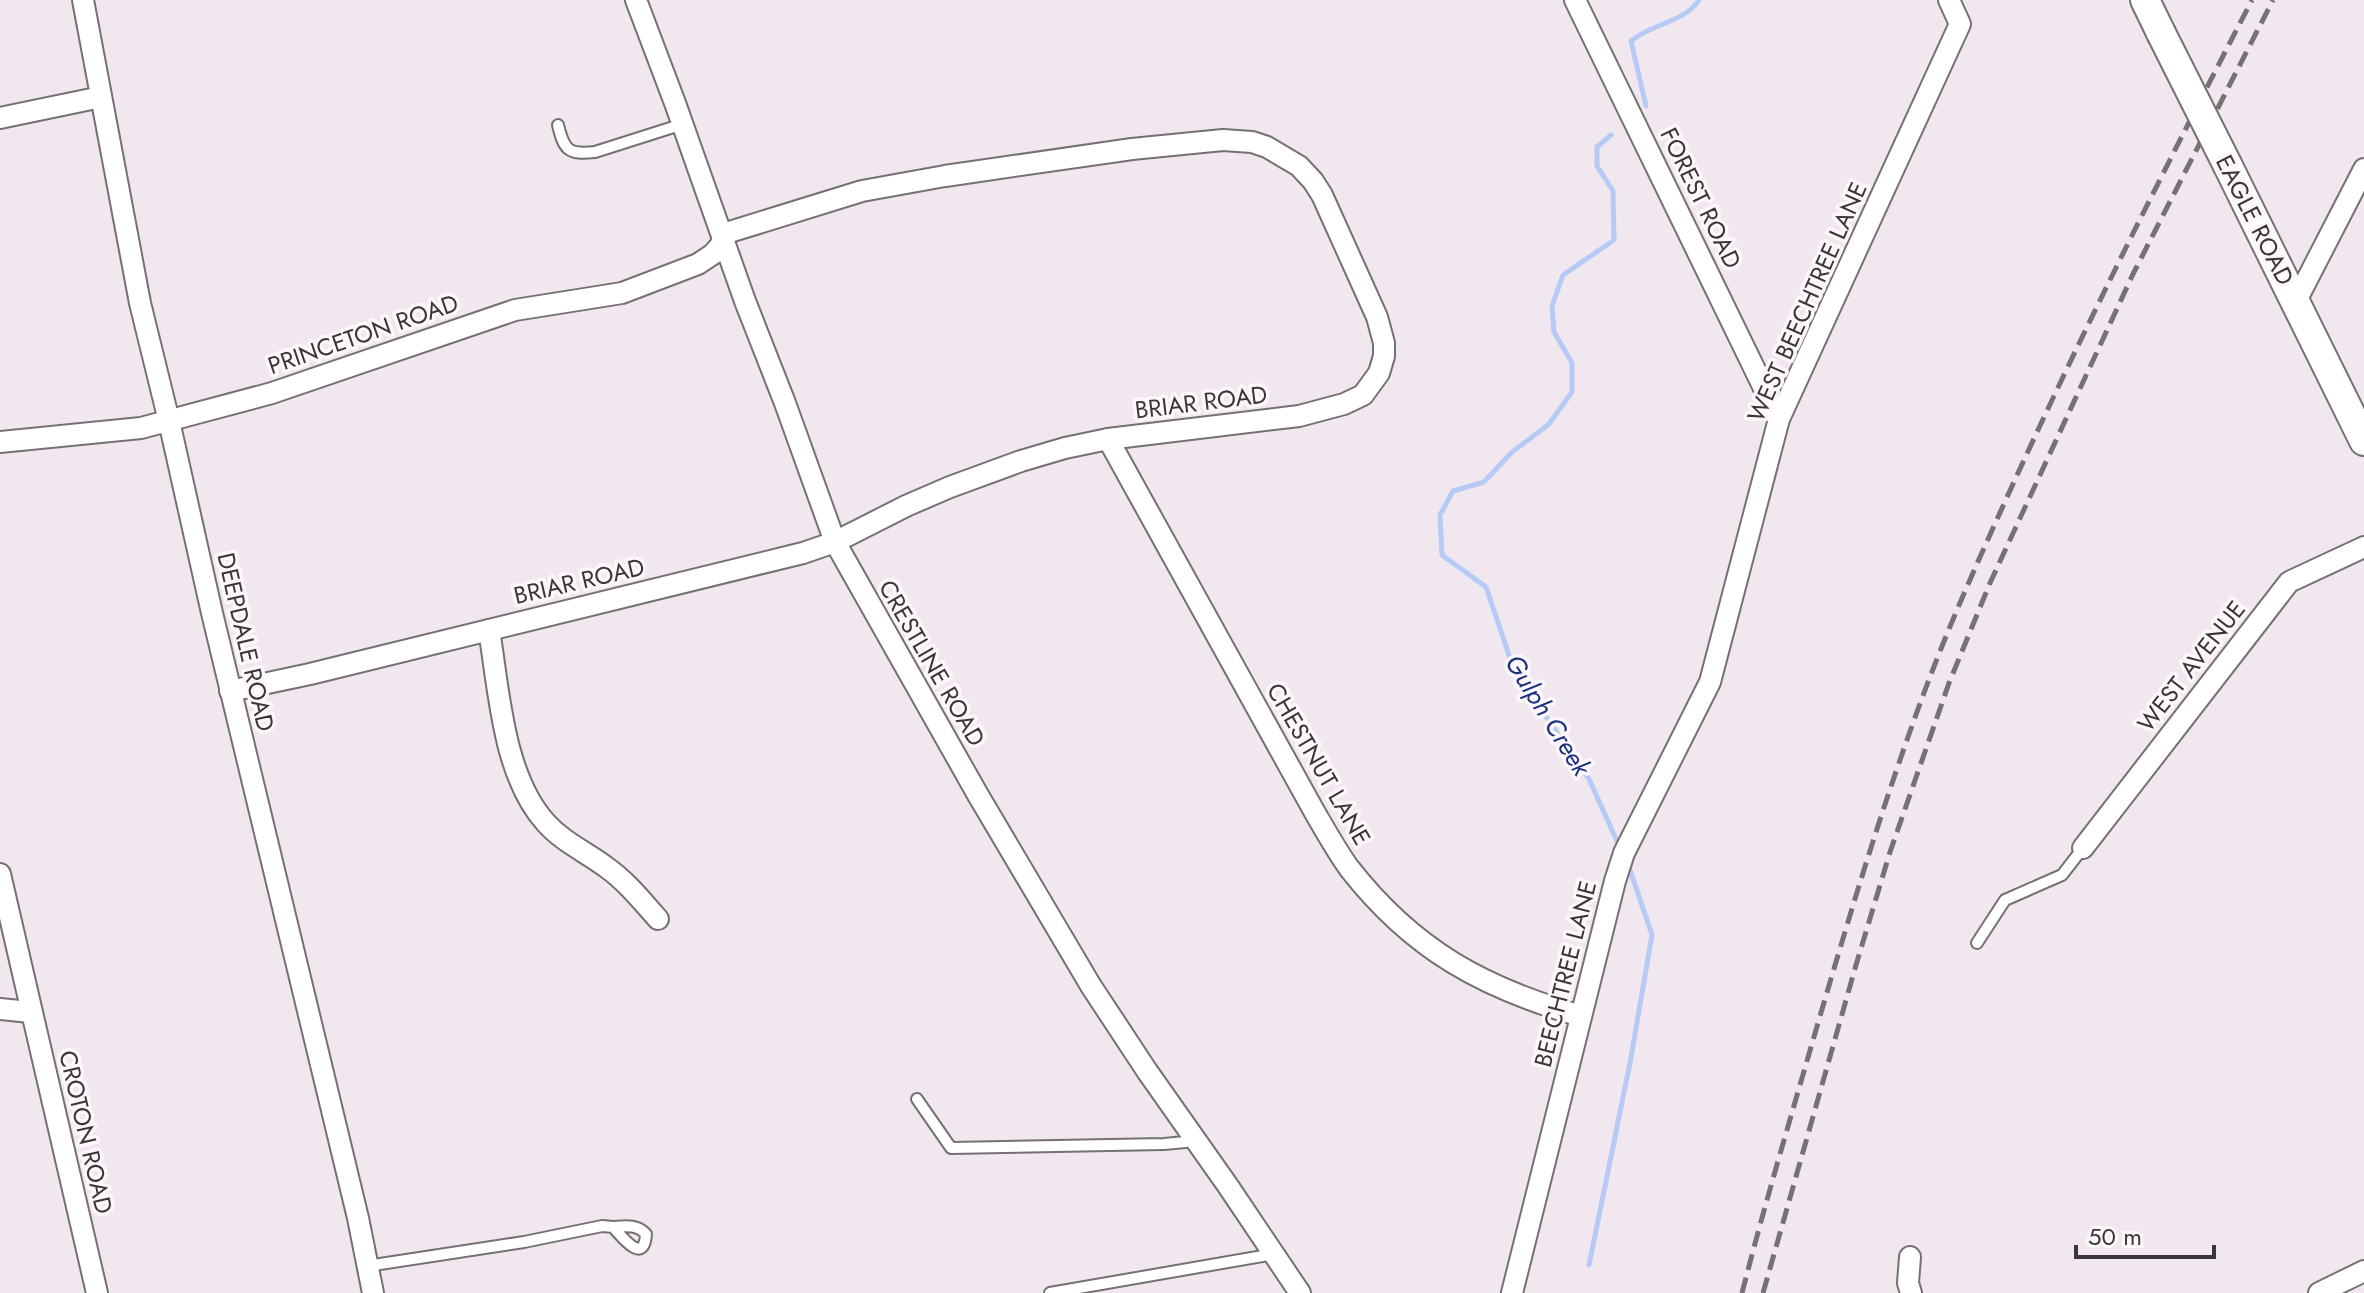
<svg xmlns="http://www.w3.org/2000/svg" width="2364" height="1293" viewBox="0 0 2364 1293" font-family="Jost,sans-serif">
<rect width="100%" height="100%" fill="#f0e8ee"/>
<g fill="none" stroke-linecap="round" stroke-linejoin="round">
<g stroke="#b7caf5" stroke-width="5">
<path d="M1646 106 1631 41C1651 24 1685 22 1699 0"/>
<polyline points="1611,135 1597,147 1597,166 1613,191 1614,240 1563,275 1552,306 1554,332 1572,363 1572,392 1549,424 1511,453 1484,482 1453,491 1440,515 1442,555 1486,587 1514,670 1589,779 1620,848"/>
<polyline points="1589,1265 1630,1063 1652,935 1628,864"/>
</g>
<g stroke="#767074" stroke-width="14">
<g id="lane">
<path d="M558 125C564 150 568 155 595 152L683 124"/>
<polyline points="1977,943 2005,900 2062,875 2083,848"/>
<polyline points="917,1099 951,1148 1164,1144 1196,1141"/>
<path d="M367 1266 524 1242 602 1226 613 1227C622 1237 644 1266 646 1234 637 1224 626 1226 613 1227"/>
<polyline points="1050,1293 1274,1254"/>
</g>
</g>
<g stroke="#767074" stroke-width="24">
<g id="street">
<polyline points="83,0 140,303 169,421 212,613 358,1218 373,1293"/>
<polyline points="636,0 675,103 745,301 785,403 835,542 978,795 1091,986 1147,1071 1228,1186 1300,1293"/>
<polyline points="1575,0 1779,419"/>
<polyline points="0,118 101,97"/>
<polyline points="2296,301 2364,169"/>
<path d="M1108 439 1314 811C1325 830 1336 850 1349 868 1413 950 1483 988 1581 1016"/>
<polyline points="0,442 141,428 272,393 515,310 622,293 698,264 713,254 721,245 723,234 862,191 945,176 1132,149 1223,140 1252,142 1267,147 1299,166 1313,181 1322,195 1377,317 1384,343 1384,356 1379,373 1363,395 1344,404 1299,416 1108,439 1065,448 1021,461 950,487 906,506 835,542 803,553 310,674 230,691"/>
<path d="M489 630C499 690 503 776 546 823 563 842 586 852 606 867 626 881 642 901 658 919"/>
<polyline points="2083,848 2289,582 2364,547"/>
<polyline points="0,874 97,1293"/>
<polyline points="0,1009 30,1012"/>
<polyline points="1910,1257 1908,1283 1911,1293"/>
<polyline points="1512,1293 1615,881 1624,853 1710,682 1779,419 1960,24 1949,0"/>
<polyline points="2319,1293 2364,1271"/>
</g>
</g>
<g stroke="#767074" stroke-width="32">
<g id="secondary">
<polyline points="2145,0 2161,33"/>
<polyline points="2228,166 2364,441"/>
</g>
</g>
<use href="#lane" stroke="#fff" stroke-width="10"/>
<use href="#street" stroke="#fff" stroke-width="20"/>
<use href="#secondary" stroke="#fff" stroke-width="28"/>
<g stroke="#757174" stroke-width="5" stroke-dasharray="16 8" stroke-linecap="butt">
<path d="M1742 1293C1765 1203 1792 1113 1818 1023 1852 907 1887 790 1930 677 1955 611 1984 548 2013 484 2088 320 2169 160 2252 0"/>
<polyline points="1763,1293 1856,965 1890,852 1949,683 1990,583 2133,274 2273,0"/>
</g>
<g stroke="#767074" stroke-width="32" stroke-linecap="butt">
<polyline id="secondary-bridge" points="2161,33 2228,166"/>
</g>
<use href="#secondary-bridge" stroke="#fff" stroke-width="28"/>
</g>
<g text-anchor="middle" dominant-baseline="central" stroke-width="7" stroke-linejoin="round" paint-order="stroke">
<g font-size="24" fill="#393639" stroke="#fdf6fb">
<text transform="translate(1701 198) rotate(64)">FOREST ROAD</text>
<text transform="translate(2255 220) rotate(63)">EAGLE ROAD</text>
<text transform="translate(1807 302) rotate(-66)">WEST BEECHTREE LANE</text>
<text transform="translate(363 334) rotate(-19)">PRINCETON ROAD</text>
<text transform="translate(1201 402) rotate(-7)">BRIAR ROAD</text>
<text transform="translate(579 581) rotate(-13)">BRIAR ROAD</text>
<text transform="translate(246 642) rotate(77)">DEEPDALE ROAD</text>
<text transform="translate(932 663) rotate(60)">CRESTLINE ROAD</text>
<text transform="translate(2191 666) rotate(-52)">WEST AVENUE</text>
<text transform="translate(1319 764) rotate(60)">CHESTNUT LANE</text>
<text transform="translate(1565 974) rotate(-76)">BEECHTREE LANE</text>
<text transform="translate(86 1132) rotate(77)">CROTON ROAD</text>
</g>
<g font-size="26" font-style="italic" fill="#1b3281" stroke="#fdf6fb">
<text transform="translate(1548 715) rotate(58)">Gulph Creek</text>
</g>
</g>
<path d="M2076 1245v12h138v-12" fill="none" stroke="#393639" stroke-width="4"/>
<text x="2088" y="1245" font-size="24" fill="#393639" stroke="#fdf6fb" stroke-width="6" paint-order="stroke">50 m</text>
</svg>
